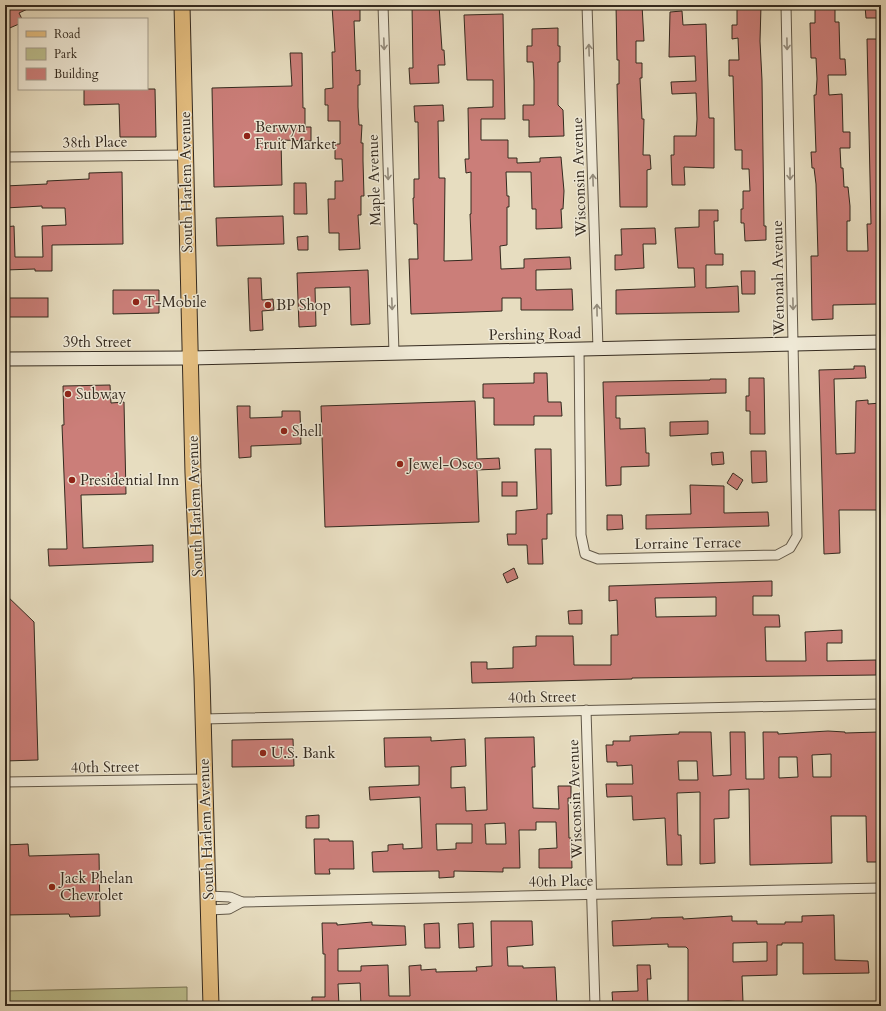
<svg xmlns="http://www.w3.org/2000/svg" width="886" height="1011" viewBox="0 0 886 1011" font-family="Cardo,serif">
<rect width="100%" height="100%" fill="#e7ddc0"/>
<filter id="stains"><feTurbulence type="fractalNoise" baseFrequency=".005" numOctaves="4"/><feColorMatrix values="0 0 0 0 .2 0 0 0 0 .09 0 0 0 0 .02 0 0 0 .5 -.17"/></filter>
<radialGradient id="worn" r=".72"><stop offset=".6" stop-color="#630" stop-opacity="0"/><stop offset="1" stop-color="#630" stop-opacity=".3"/></radialGradient>
<polygon fill="#bcbf8e" stroke="#787456" points="187,987 187,1006 5,1006 5,991"/>
<g fill="#cb7e79" stroke="#342a1f" fill-rule="evenodd">
<polygon points="5,5 36,5 19,13 22,19 19,19 19,24 5,30"/>
<polygon points="412,5 439,5 442,50 444,50 445,65 438,65 439,83 410,84 409,68 413,68"/>
<polygon points="616,5 642,5 644,41 636,41 636,63 642,63 642,78 640,78 642,119 644,119 643,155 650,155 651,169 647,170 647,207 620,207 617,84 619,84 619,60 617,60"/>
<polygon points="877,5 877,18 866,18 865,6"/>
<polygon points="332,6 360,6 360,21 354,21 356,71 360,70 360,85 358,85 358,107 359,125 362,125 361,143 363,143 363,161 364,196 361,196 361,215 358,215 360,249 339,250 339,233 329,233 328,199 335,199 335,181 343,181 342,159 335,159 335,144 340,144 340,121 328,121 328,105 325,105 325,89 333,88 332,52 335,52"/>
<polygon points="737,6 761,6 760,41 762,80 764,226 766,226 766,240 745,241 744,223 741,223 741,209 743,209 743,191 750,191 749,169 742,169 742,150 735,150 733,76 729,76 729,60 739,60 738,38 732,39 732,25 737,25"/>
<polygon points="815,6 835,6 835,22 839,22 840,59 845,59 846,75 828,75 829,95 842,94 843,132 850,132 850,148 840,148 841,168 843,168 844,187 848,187 850,206 850,221 847,221 847,251 868,251 867,224 871,224 867,39 879,39 881,239 877,239 879,304 833,305 833,319 812,320 811,256 818,256 816,184 814,168 812,168 811,152 816,152 814,95 816,95 817,79 816,58 811,58 810,23 815,23"/>
<polygon points="682,11 683,25 706,24 709,118 714,118 714,168 684,167 685,185 672,185 671,155 674,155 674,136 696,136 697,119 696,93 672,94 671,82 696,81 695,56 669,57 670,12"/>
<polygon points="503,14 505,119 481,119 481,140 508,140 508,158 517,158 517,163 540,162 540,158 561,157 564,191 563,209 561,209 562,228 536,229 536,209 532,209 531,172 506,172 507,196 509,196 509,207 507,207 507,245 500,246 501,269 524,268 524,259 570,257 571,269 536,270 536,290 572,289 573,310 521,310 521,298 502,298 502,311 411,314 409,259 418,259 417,224 414,224 413,198 414,198 414,179 419,179 418,122 415,122 414,106 443,105 444,121 438,121 439,178 445,178 444,261 472,260 470,214 471,214 471,172 466,173 465,159 469,159 468,108 493,107 493,80 467,80 464,15"/>
<polygon points="558,28 558,46 560,46 560,62 558,62 558,105 563,110 564,136 529,137 529,120 523,120 523,105 534,105 534,81 533,62 527,62 527,46 532,46 532,29"/>
<polygon points="290,53 302,53 303,108 305,108 305,127 311,127 311,141 281,140 282,185 214,187 212,88 292,86"/>
<polygon points="84,89 155,89 156,137 120,137 119,104 84,105"/>
<polygon points="122,172 123,244 52,245 52,271 35,271 35,269 5,270 5,227 14,226 15,257 43,257 42,226 66,225 65,208 42,208 42,206 5,208 5,186 47,184 47,181 89,179 89,173"/>
<polygon points="294,183 306,183 307,214 294,214"/>
<polygon points="699,210 718,210 718,221 714,221 715,254 723,254 723,265 706,265 706,288 738,286 739,312 616,314 616,290 695,287 694,268 678,268 675,228 699,227"/>
<polygon points="283,216 284,244 217,246 216,218"/>
<polygon points="655,228 656,244 643,244 644,268 615,270 615,255 622,255 621,229"/>
<polygon points="308,236 308,250 298,250 297,237"/>
<polygon points="368,270 370,324 351,325 350,287 315,288 316,326 299,327 297,273"/>
<polygon points="741,271 755,271 755,294 742,294"/>
<polygon points="248,278 261,278 262,300 273,299 274,310 262,311 263,330 250,331"/>
<polygon points="113,290 159,290 159,313 113,314"/>
<rect x="5" y="298" width="43" height="19"/>
<polygon points="854,366 865,366 866,378 834,379 836,454 855,453 856,401 868,400 868,404 881,403 881,510 839,510 840,553 824,554 819,370 854,369"/>
<polygon points="534,373 547,373 548,402 561,402 562,416 534,416 534,425 494,425 494,398 483,398 483,384 534,383"/>
<polygon points="749,378 764,378 765,434 750,434 750,411 746,411 746,396 749,396"/>
<polygon points="710,379 726,379 726,393 616,396 616,418 620,418 620,429 645,428 646,453 649,453 649,466 621,467 621,485 606,486 603,382 710,380"/>
<polygon points="110,385 111,403 124,402 126,494 81,495 83,548 153,545 153,562 49,566 48,549 67,549 62,425 64,425 63,386"/>
<polygon points="475,401 477,459 499,458 500,469 477,470 479,522 325,527 321,406"/>
<polygon points="237,406 250,406 250,418 282,417 282,411 300,411 301,444 251,446 251,457 239,458"/>
<polygon points="708,421 708,434 670,436 670,422"/>
<polygon points="535,449 551,449 552,514 547,514 547,539 542,539 543,564 528,564 527,545 508,545 507,534 516,534 516,511 537,509"/>
<polygon points="751,451 766,451 767,482 752,483"/>
<polygon points="723,452 724,464 712,465 711,453"/>
<polygon points="733,473 743,480 737,490 727,483"/>
<rect x="502" y="482" width="15" height="14"/>
<polygon points="690,485 724,486 724,513 768,512 769,526 646,529 646,515 691,514"/>
<polygon points="607,515 622,515 623,529 607,530"/>
<polygon points="514,568 518,578 507,583 503,574"/>
<path d="M772 581V596H753V615H779L780 627H765L766 661H806L805 632 842 630V643H827V661L876 660V675L632 678V679L472 683 471 662H487V669L513 668V647L536 646V636H573L574 665H611V635H618L617 600 609 601V586ZM716 597V616L656 617 655 598Z"/>
<polygon points="5,594 34,622 38,760 5,761"/>
<polygon points="582,610 582,624 569,624 568,611"/>
<path d="M828 731 845 732V733L879 732 880 789H878L881 862H867L866 816H831L832 863 750 865 749 789 729 790V818L714 819 715 863 700 864V792L677 793 678 835H681L682 865H667L665 818 633 820 632 796 607 797 606 784H633L632 765 617 766V762H607L606 745H613V741H630V736L679 734V732H711L713 776 731 775 730 732H745L746 779H764L763 732H778V734ZM831 754V777H813L812 755ZM779 757H797L798 777 779 778ZM678 761H697L698 780H679Z"/>
<path d="M431 737V741L465 739 466 766 451 767V788L465 787 466 811 487 810 485 738 534 737 535 767H532L533 808 559 809 558 786H571V798H568L569 838H571L572 868H539V849L557 848 556 822H536V830H519L520 868H503V872L454 871V877L439 878V871L373 872 372 852 388 851V845L403 844V849L422 848 420 797 370 800 369 787 419 785V766L385 767 384 738ZM505 823 506 844H486L485 824ZM436 824H472V843H456V849L437 850Z"/>
<polygon points="293,739 294,766 232,767 232,740"/>
<polygon points="319,815 319,828 306,828 306,816"/>
<polygon points="314,839 329,839 329,841 353,841 354,869 329,869 330,874 315,874"/>
<polygon points="28,844 29,856 99,854 100,916 70,917 69,914 5,915 5,845"/>
<path d="M834 915 835 960 868 961 869 973 803 974V943H782V945H777V975L742 976 743 1002 728 1001 688 1003V949L686 947H668V944L613 946 612 921 651 919V918L683 917V919L732 916V921H757V924H785V922H802V916ZM767 942V961L733 962V943Z"/>
<polygon points="491,921 532,921 533,945 507,947 508,966 523,966 523,968 555,967 557,1006 361,1006 360,983 338,984 339,1006 312,1006 312,997 325,997 325,954 323,954 322,923 337,923 337,925 372,922 372,925 405,926 406,945 338,949 338,971 361,971 361,966 388,965 389,996 410,996 409,966 421,965 421,970 436,969 436,972 477,971 476,967 492,966"/>
<polygon points="439,923 440,948 425,948 424,924"/>
<polygon points="473,923 474,947 459,948 458,924"/>
<polygon points="637,965 650,965 651,979 647,979 648,1004 613,1006 612,992 638,991"/>
</g>
<g fill="none" stroke-linecap="round" stroke-linejoin="round">
<g stroke="#615747" stroke-width="11">
<g id="minor">
<polyline points="383,5 394,353"/>
<polyline points="587,5 598,349"/>
<polyline points="5,157 185,155"/>
<polyline points="579,349 581,535 585,554 598,559 777,555 790,548 797,536 786,5"/>
<polyline points="586,710 595,1006"/>
<polyline points="203,719 881,704"/>
<polyline points="5,782 205,779"/>
<polyline points="208,896 230,897 242,902 881,888"/>
<polyline points="209,910 229,909 242,902"/>
</g>
</g>
<g stroke="#342a1f" stroke-width="15">
<polyline id="secondary" points="5,359 190,358 881,342"/>
</g>
<g stroke="#342a1f" stroke-width="17">
<polyline id="primary" points="182,5 193,473 202,678 211,1006"/>
</g>
<use href="#minor" stroke="#efe9d6" stroke-width="9"/>
<use href="#secondary" stroke="#efe9d6" stroke-width="13"/>
<use href="#primary" stroke="#e4be80" stroke-width="15"/>
</g>
<defs><path id="oneway-shaft" d="M-6 0H5M1.5-3L5.5 0L1.5 3" fill="none" stroke-width="1.6" stroke-linecap="round" stroke-linejoin="round"/></defs>
<g stroke="#928a7a">
<use href="#oneway-shaft" transform="translate(384 44) rotate(88)"/>
<use href="#oneway-shaft" transform="translate(787 44) rotate(89)"/>
<use href="#oneway-shaft" transform="translate(589 50) rotate(-92)"/>
<use href="#oneway-shaft" transform="translate(388 174) rotate(88)"/>
<use href="#oneway-shaft" transform="translate(790 174) rotate(89)"/>
<use href="#oneway-shaft" transform="translate(593 180) rotate(-92)"/>
<use href="#oneway-shaft" transform="translate(392 304) rotate(88)"/>
<use href="#oneway-shaft" transform="translate(793 304) rotate(89)"/>
<use href="#oneway-shaft" transform="translate(597 310) rotate(-91)"/>
</g>
<g fill="#8f2418" stroke="#efe9d6" stroke-width="1.5">
<circle cx="247" cy="136" r="4"/>
<circle cx="136" cy="302" r="4"/>
<circle cx="268" cy="305" r="4"/>
<circle cx="68" cy="394" r="4"/>
<circle cx="284" cy="431" r="4"/>
<circle cx="400" cy="464" r="4"/>
<circle cx="72" cy="480" r="4"/>
<circle cx="263" cy="753" r="4"/>
<circle cx="52" cy="887" r="4"/>
</g>
<g text-anchor="middle" dominant-baseline="central" stroke-width="3" stroke-linejoin="round" paint-order="stroke">
<g font-size="15" fill="#342a1f" stroke="#efe9d6" text-anchor="start">
<text x="255" y="127">Berwyn<tspan x="255" dy="17">Fruit Market</tspan></text>
<text x="144" y="302">T-Mobile</text>
<text x="276" y="305">BP Shop</text>
<text x="76" y="394">Subway</text>
<text x="292" y="431">Shell</text>
<text x="408" y="464">Jewel-Osco</text>
<text x="80" y="480">Presidential Inn</text>
<text x="271" y="753">U.S. Bank</text>
<text x="60" y="878">Jack Phelan<tspan x="60" dy="17">Chevrolet</tspan></text>
</g>
<g font-size="15" fill="#342a1f" stroke="#efe9d6">
<text transform="translate(95 142) rotate(-1)">38th Place</text>
<text transform="translate(579 177) rotate(-92)">Wisconsin Avenue</text>
<text transform="translate(374 180) rotate(-92)">Maple Avenue</text>
<text transform="translate(186 182) rotate(-91)">South Harlem Avenue</text>
<text transform="translate(778 278) rotate(-91)">Wenonah Avenue</text>
<text transform="translate(535 334) rotate(-1)">Pershing Road</text>
<text x="97" y="342">39th Street</text>
<text transform="translate(195 506) rotate(-92)">South Harlem Avenue</text>
<text transform="translate(688 543) rotate(-1)">Lorraine Terrace</text>
<text transform="translate(542 697) rotate(-1)">40th Street</text>
<text transform="translate(105 767) rotate(-1)">40th Street</text>
<text transform="translate(575 799) rotate(-92)">Wisconsin Avenue</text>
<text transform="translate(206 829) rotate(-92)">South Harlem Avenue</text>
<text transform="translate(561 881) rotate(-1)">40th Place</text>
</g>
</g>
<rect width="886" height="1011" fill="none" stroke="#e7ddc0" stroke-width="20"/>
<rect x="6" y="6" width="874" height="999" fill="none" stroke="#342a1f" stroke-width="2"/>
<rect x="10" y="10" width="866" height="991" fill="none" stroke="#342a1f"/>
<rect x="18" y="18" width="130" height="72" fill="#efe9d6" stroke="#a49d8d"/>
<rect x="26" y="31" width="20" height="6" fill="#e4be80" stroke="#a49d8d"/>
<text x="54" y="38" font-size="12" fill="#342a1f">Road</text>
<rect x="26" y="48" width="20" height="12" fill="#bcbf8e" stroke="#a49d8d"/>
<text x="54" y="58" font-size="12" fill="#342a1f">Park</text>
<rect x="26" y="68" width="20" height="12" fill="#cb7e79" stroke="#a49d8d"/>
<text x="54" y="78" font-size="12" fill="#342a1f">Building</text>
<rect width="100%" height="100%" filter="url(#stains)"/>
<rect width="100%" height="100%" fill="url(#worn)"/>
</svg>
